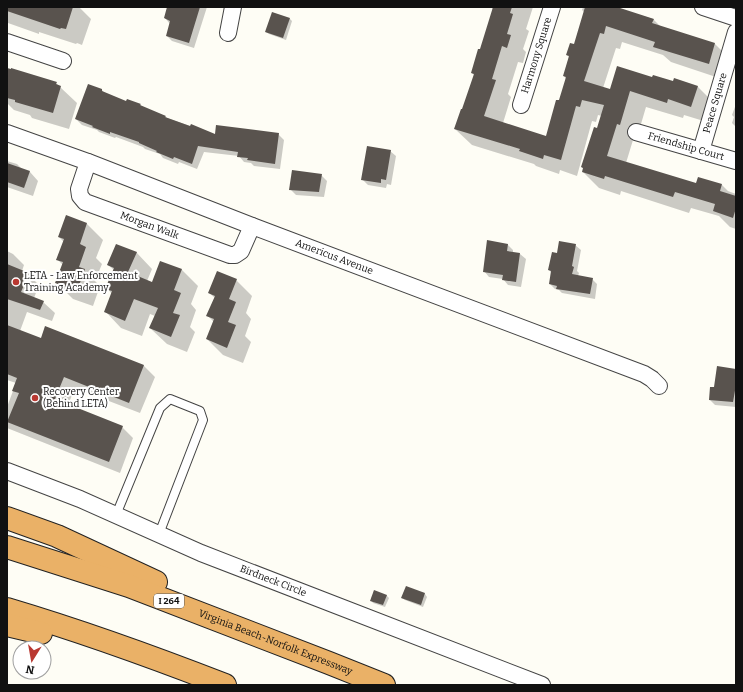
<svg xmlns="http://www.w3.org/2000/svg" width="743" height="692" viewBox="0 0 743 692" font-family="Bitter,serif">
<rect width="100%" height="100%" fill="#fefdf5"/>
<g fill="#0003">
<polygon points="7,7 79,7 91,19 82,45 77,43 76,44 39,32 39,34 8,23 7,22"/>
<polygon points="176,7 207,7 194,48 172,41 167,36 170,24 165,18"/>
<polygon points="491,7 533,7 526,29 529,31 523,49 526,52 523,63 518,62 508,94 511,97 503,123 546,137 560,102 566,79 564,76 569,57 567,55 575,45 585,13 582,10 583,7 618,7 619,9 653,19 661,27 715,44 731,60 725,80 671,62 663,55 622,42 620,49 616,48 603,88 610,90 653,78 698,87 714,103 707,122 684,115 683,118 646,107 636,141 633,140 626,163 697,184 698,178 722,185 728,191 736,194 736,229 730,227 719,216 691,208 689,213 621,191 620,195 599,188 583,172 584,169 582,167 598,130 602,116 598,115 596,122 592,121 577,176 560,170 559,174 536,166 534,164 472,145 455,129 463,110 474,75 472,73 481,51 493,9"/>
<polygon points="273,13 290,19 292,21 286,40 269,34 266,32"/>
<polygon points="7,69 56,83 60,87 77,103 69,129 32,118 30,115 14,110 7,103"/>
<polygon points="102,90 105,94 127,102 127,100 140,105 142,107 165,116 167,118 216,135 278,134 284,140 280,169 254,166 251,163 244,162 239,156 204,152 197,169 179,162 178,164 163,158 160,154 145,149 143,147 116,137 115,138 99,132 97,130 82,125 76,119"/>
<polygon points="736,104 736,127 732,123 734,117 732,115"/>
<polygon points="390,151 396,156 391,185 387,184 386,188 368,185 362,179"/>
<polygon points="7,161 17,164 23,170 30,172 38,181 33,196 7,187"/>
<polygon points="321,175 327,181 324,197 296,195 290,189"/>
<polygon points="67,217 87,224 103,240 96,258 102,264 95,281 100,286 93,306 73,299 56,282 63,265 57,259 64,242 59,237"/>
<polygon points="507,244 513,250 513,253 520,254 526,259 521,287 508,285 503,279 489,277 484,271"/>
<polygon points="575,245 581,250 577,271 579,273 578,276 592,279 597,284 595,299 562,293 559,290 555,289 550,284 552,273 549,270 557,254"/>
<polygon points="7,251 13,254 24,265 22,271 28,274 39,285 34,298 43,302 55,313 52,321 27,312 20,331 41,340 46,327 144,366 155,377 140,413 75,388 68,405 122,427 133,438 120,473 7,428 7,407 16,383 7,380"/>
<polygon points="136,252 152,269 147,281 153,283 161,263 182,270 198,286 191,304 196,310 190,327 195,332 187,352 167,344 150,328 155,316 150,314 142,336 121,328 105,311 112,294 107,288 114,270 108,265"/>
<polygon points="236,280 252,296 246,313 251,319 245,336 251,342 243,363 223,355 207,339 214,322 208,316 215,298 209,293"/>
<polygon points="736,370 736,407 715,405 710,400 715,388"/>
<polygon points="425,594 427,597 423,607 405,600 402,598"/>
<polygon points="386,595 389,598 385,607 373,603 371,600"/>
</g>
<g fill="#59534e">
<polygon points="7,7 73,7 66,29 61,28 60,29 7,11"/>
<polygon points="167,7 200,7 189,43 166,36 170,21 164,18"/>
<polygon points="493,7 512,7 510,13 513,14 507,34 511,35 507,48 502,46 492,79 496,80 484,116 546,136 556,100 559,100 566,77 563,76 569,56 566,55 570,43 574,44 585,7 617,7 654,19 652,23 715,43 709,64 653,47 655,42 606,26 604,34 600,33 584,81 610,89 617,66 652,77 653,75 673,81 674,78 698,86 691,107 668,99 667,103 630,91 620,125 617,124 607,156 696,183 698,177 722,184 720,191 736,196 736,208 733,218 713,211 715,204 675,192 673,197 605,176 604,179 582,172 583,168 581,167 594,127 597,128 604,105 582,100 580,107 576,106 561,160 544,155 543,159 519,151 520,149 454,129 461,109 462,109 474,74 471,73 478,49 480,49"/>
<polygon points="272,12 290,18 283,38 265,32"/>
<polygon points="7,68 11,69 11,68 57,82 56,84 61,86 53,113 15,102 15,100 7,98"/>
<polygon points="88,84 102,89 102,91 126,101 127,99 141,104 140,105 166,116 165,117 190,126 191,124 215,134 216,125 279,133 275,164 247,160 248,158 237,157 238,152 198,146 192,164 174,157 173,159 156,152 157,151 139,143 139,142 110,132 110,134 92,127 93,126 75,119"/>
<polygon points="367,146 391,150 386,180 381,179 381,183 361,180"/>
<polygon points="7,163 30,171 24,188 7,182"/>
<polygon points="292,170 322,174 319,192 289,190"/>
<polygon points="66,215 87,223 80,244 86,247 79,267 85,269 77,291 55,283 63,262 56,260 64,239 58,237"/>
<polygon points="487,240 508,244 507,251 520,253 516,282 502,280 503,275 483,272"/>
<polygon points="559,241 576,244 572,266 574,267 572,274 593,278 590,294 556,289 557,286 549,284 551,271 548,270 552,252 557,253"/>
<polygon points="116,244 137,252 128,272 152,282 160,261 182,269 174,290 181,293 173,313 180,315 171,337 149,328 158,308 134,299 125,321 104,312 112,291 105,289 114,268 107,265"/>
<polygon points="7,264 29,273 21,292 44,301 40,310 7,299"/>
<polygon points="217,271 237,279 229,299 236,302 228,322 236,325 227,348 206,339 214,319 206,316 215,296 208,293"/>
<polygon points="7,325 41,338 45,326 144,365 129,403 64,377 55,399 123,426 109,462 7,422 19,393 12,391 17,378 7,374"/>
<polygon points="717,366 736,369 736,385 733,402 709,400 710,387 714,387"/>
<polygon points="406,586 425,593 421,605 401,598"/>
<polygon points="374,590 387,595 383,605 370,601"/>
</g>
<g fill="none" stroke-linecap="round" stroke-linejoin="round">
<g stroke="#444" stroke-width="10">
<polyline id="lane" points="116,515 160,408 170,399 200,411 203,420 159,534"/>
</g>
<g stroke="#444" stroke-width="18">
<g id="street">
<polyline points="703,7 736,18"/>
<polyline points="228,33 233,7"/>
<polyline points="7,42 63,61"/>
<path id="s1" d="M521 105 552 7"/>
<path id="s2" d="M636 132 736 161"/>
<path id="s3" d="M7 133 88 162 252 226 644 374 652 379 659 386"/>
<path id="s4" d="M701 151 736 32"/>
<path id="s5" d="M88 162 79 189 80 196 85 202 230 255H235L241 251 252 226"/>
<path id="s6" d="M7 471 80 499 201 553 542 685"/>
</g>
</g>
<g stroke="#222" stroke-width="24">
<g id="highway">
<polyline points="7,518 57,536 156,582"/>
<path id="s7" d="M7 547 129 586 329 663 384 685"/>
<path d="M7 609C81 631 153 657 225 685"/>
<polyline points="7,625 41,633"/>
</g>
</g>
<use href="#lane" stroke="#fff" stroke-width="8"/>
<use href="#street" stroke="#fff" stroke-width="16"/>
<use href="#highway" stroke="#eab167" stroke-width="22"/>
</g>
<g fill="#b93831" stroke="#fff" stroke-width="1.5">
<circle cx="16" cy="282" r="4"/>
<circle cx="35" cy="398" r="4"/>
</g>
<g text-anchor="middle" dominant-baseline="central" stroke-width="4" stroke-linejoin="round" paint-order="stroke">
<rect fill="#fff" stroke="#585858" stroke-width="1" x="154" y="594" width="30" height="14" rx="3"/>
<g font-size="9" font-weight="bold" fill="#111">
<text x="169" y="601">I 264</text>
</g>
<g font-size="10" fill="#111" stroke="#fff">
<text stroke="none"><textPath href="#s1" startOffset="52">Harmony Square</textPath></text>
<text stroke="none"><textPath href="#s4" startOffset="50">Peace Square</textPath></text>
<text stroke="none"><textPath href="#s2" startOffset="52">Friendship Court</textPath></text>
<text stroke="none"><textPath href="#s5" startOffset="112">Morgan Walk</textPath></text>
<text stroke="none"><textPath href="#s3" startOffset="350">Americus Avenue</textPath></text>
<text stroke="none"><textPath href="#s6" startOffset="288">Birdneck Circle</textPath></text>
<text stroke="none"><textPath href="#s7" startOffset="285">Virginia Beach-Norfolk Expressway</textPath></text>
</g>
<g font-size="10" fill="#111" stroke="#fff" text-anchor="start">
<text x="24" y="276">LETA - Law Enforcement<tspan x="24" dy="12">Training Academy</tspan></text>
<text x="43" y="392">Recovery Center<tspan x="43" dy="12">(Behind LETA)</tspan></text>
</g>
</g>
<rect width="743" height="692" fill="none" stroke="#111111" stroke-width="16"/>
<g transform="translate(32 660) rotate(191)"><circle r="19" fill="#ffffff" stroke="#a0a0a0"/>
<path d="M0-3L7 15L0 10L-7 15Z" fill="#b93831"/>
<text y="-6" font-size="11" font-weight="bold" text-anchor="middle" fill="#111111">N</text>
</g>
</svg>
